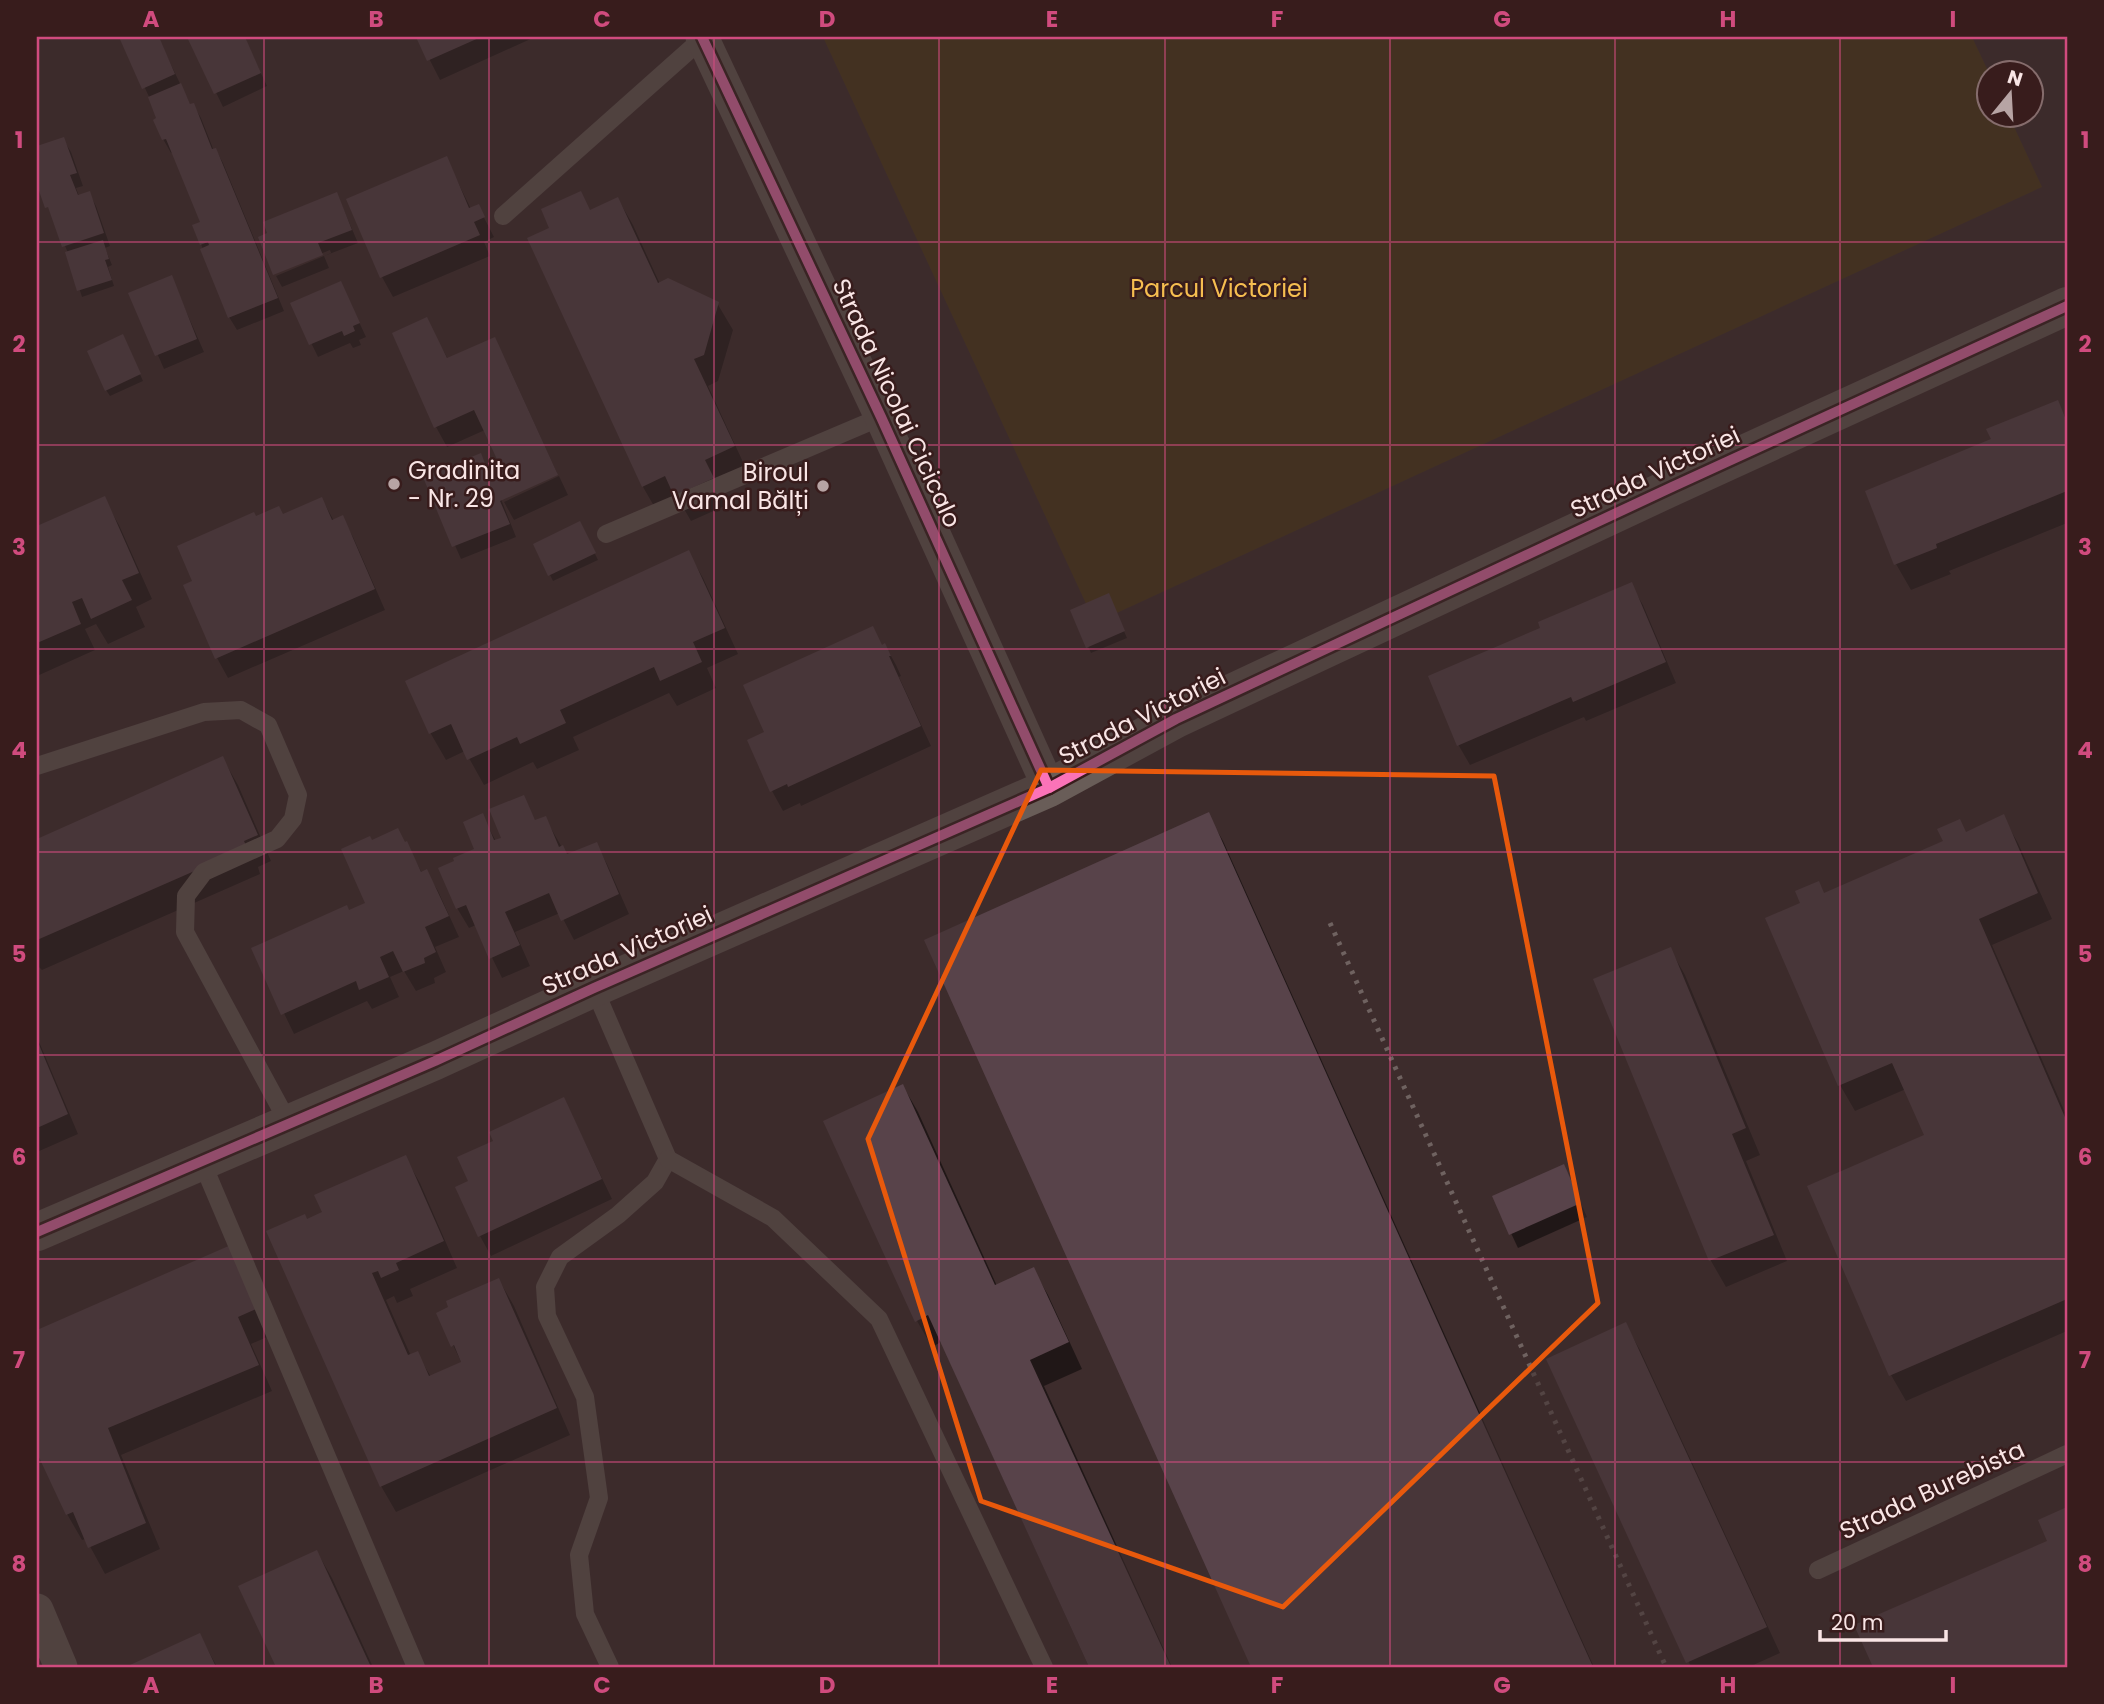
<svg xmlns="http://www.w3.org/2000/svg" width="2104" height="1704" viewBox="0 0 2104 1704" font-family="Poppins,sans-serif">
<rect width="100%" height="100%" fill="#3d2c2c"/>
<polygon fill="#4d3916" points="823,37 1972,37 1989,73 1988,116 2009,116 2042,187 1095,623"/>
<g fill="#0007">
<polygon points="121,37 156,37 159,40 191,106 193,105 201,118 214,151 216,150 223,163 284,311 237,330 229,317 201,244 202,223 173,152 171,153 163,139 151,101"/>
<polygon points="189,37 244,37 267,86 223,107"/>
<polygon points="418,37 535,37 440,80"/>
<polygon points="63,139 71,152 83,186 76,188 79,196 89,193 96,206 110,246 105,248 112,265 108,267 114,286 82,297 68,253 37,180 37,148"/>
<polygon points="446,158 471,209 478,206 494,237 484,242 490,256 393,297 382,277"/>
<polygon points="337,194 358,243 324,256 329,268 282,287 276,276 331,253 330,250 274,273"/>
<polygon points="618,199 633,225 660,284 717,303 733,330 718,381 708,386 748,473 719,486 727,505 691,521 680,502 658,513 643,487 529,239"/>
<polygon points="171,277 204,352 164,369 131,294"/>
<polygon points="347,296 366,337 359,340 361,345 353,348 350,343 318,357 292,304"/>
<polygon points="426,319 448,359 494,339 505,359 557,473 501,499 516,537 461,559 425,478 480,456 492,479 505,473 485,430 447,447 436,427 394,334"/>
<polygon points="126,342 143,381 110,396 106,390"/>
<polygon points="2057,402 2067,420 2067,523 1949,571 1951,574 1911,590 1896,564 1993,440"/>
<polygon points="559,476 568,495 514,520 504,502"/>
<polygon points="104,499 119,525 152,599 136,607 145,627 108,644 96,624 85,629 95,650 37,676 37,528"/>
<polygon points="322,499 334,521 342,518 353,537 385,610 228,678 217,658 194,582 255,518 283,516"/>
<polygon points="583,529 598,560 553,581 535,545"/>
<polygon points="688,552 703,578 738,654 707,668 716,688 677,706 669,693 573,737 579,750 537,769 533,762 484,785 465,751 446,760 431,734 407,681"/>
<polygon points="1631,585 1643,605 1676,683 1586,721 1584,717 1470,765 1459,746 1430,677 1542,629"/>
<polygon points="1111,601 1127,638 1091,653 1072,611"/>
<polygon points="885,645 896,665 901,676 899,677 931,746 801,806 800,803 783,811 772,791 766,733"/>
<polygon points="223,759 238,785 271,861 258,867 260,874 42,970 37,965 37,841"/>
<polygon points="523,797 536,822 545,818 567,856 596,844 607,864 629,914 574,940 560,913 515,932 530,966 502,978 476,925 469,928 457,908 476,850 482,816 496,841 503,839"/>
<polygon points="1208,815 1223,841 1594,1667 1253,1667 927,941"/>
<polygon points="2003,817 2018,843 2052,919 1992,945 2067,1117 2067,1331 1906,1401 1891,1375 1809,1187 1927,1136 1906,1089 1855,1111 1840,1085 1825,894"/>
<polygon points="372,842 406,843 422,873 426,871 438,891 459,937 435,947 446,972 434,978 435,983 416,991 404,971 390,977 399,997 372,1009 367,1001 294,1034 253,949 367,904"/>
<polygon points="1670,949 1685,975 1760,1155 1746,1161 1787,1261 1726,1287 1711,1261 1595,980"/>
<polygon points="37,1037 78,1134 37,1152"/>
<polygon points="903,1086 918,1112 997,1286 1033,1269 1048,1295 1082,1369 1044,1386 1172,1667 1089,1667 941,1342 932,1347 917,1321"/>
<polygon points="564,1099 612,1199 491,1256 480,1236 471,1182 495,1142"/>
<polygon points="405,1157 420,1183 457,1268 410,1289 413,1296 397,1303 394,1296 386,1300 411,1356 417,1353 431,1377 462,1364 438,1313 499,1280 514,1306 570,1435 396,1512 381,1486 307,1221 324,1213"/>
<polygon points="1570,1179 1587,1217 1518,1248 1494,1197"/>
<polygon points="239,1244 281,1331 251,1344 272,1391 121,1455 160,1549 105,1574 86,1539 82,1540 67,1514 37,1449 37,1332"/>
<polygon points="1625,1324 1640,1350 1780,1653 1749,1667 1691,1667 1548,1359"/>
<polygon points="2067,1509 2067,1667 1875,1667 1856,1626 2049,1541 2040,1521"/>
<polygon points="317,1552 332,1578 373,1667 278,1667 241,1587"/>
<polygon points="200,1635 217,1667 133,1667 132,1666"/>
</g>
<g fill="#58434a">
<polygon points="119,37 159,37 175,74 142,89"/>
<polygon points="187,37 245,37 261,73 214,94"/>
<polygon points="416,37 481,37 427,61"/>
<polygon points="181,83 190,104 194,103 212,149 216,148 278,298 228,318 200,249 209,245 208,242 200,245 192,225 200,222 166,139 162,140 153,120 156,118 148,97"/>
<polygon points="64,137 77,173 70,175 78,195 90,191 104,233 62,247 48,207 45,208 37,185 37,146"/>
<polygon points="447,156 469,208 479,204 485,217 474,222 480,235 380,278 346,199"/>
<polygon points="581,191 590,210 618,197 658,283 668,278 719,302 704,355 694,359 735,446 705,460 714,478 674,496 665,476 642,487 527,238 549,228 541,209"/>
<polygon points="337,192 352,230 318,243 323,255 273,275 258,237 267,233 263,222"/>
<polygon points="103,240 109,259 105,260 112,280 77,291 65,252"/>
<polygon points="172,275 197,339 155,356 128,293"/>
<polygon points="341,281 360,323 353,326 355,331 344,336 342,331 309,345 290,303"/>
<polygon points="427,317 447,358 495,337 558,475 500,501 510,524 452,547 423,477 481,453 490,477 503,472 474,410 434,428 392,333"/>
<polygon points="123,334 141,374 105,391 87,351"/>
<polygon points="2058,400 2067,422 2067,491 1936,544 1937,548 1894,565 1865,491 1991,439 1986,429"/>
<polygon points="105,496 139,573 122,580 132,600 91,619 82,598 72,602 81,624 37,643 37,526"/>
<polygon points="322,497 332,520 343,515 375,589 215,659 183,585 192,581 177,546 254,512 256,516 279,506 283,514"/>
<polygon points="580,521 596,553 548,576 533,544"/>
<polygon points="689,550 725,628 693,642 702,662 660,681 654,667 560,710 566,723 520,744 517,737 467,760 451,724 429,734 405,681"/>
<polygon points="1632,582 1666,662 1573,702 1571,697 1457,746 1428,676 1540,628 1538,622"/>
<polygon points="1109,593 1125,631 1086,648 1070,610"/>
<polygon points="873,626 882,645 885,643 891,656 889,656 921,726 788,787 787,784 770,792 747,740 764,732 743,685"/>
<polygon points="223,756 258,835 244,841 247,848 37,940 37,839"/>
<polygon points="524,795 535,820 546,816 559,847 563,845 567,854 597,842 619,894 561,921 549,893 505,912 520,945 489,959 466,905 456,909 438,868 454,861 453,858 474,849 463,822 483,813 494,840 501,838 489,809"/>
<polygon points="1209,812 1470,1394 1593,1667 1251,1667 924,940"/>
<polygon points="2004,814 2038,893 1979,919 2067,1122 2067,1299 1889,1376 1807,1186 1924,1135 1892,1063 1838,1086 1765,918 1800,903 1795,891 1819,881 1824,893 1943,841 1937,829 1960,819 1966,832"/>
<polygon points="398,828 405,842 407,841 421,872 427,869 449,916 425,927 436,952 424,958 425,963 403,972 393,951 380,957 389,977 359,990 356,981 281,1015 251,948 347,905 349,910 365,903 341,849 370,836 372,840"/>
<polygon points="1671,947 1746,1128 1732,1134 1774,1235 1709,1261 1593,979"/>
<polygon points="37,1040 68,1114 37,1128"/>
<polygon points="903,1084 995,1285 1034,1267 1069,1342 1030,1360 1171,1667 1089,1667 928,1315 915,1322 823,1121"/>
<polygon points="564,1097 602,1179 478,1237 455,1187 468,1181 457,1157 493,1141 489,1132"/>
<polygon points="406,1155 444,1241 396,1263 399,1270 381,1278 378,1271 372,1273 408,1355 418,1351 429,1376 461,1362 454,1345 451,1347 436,1313 448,1307 446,1301 499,1278 557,1408 380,1487 266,1231 305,1214 307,1219 322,1212 314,1195"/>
<polygon points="1564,1164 1581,1203 1509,1235 1492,1196"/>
<polygon points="240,1241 267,1304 238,1317 259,1365 108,1428 146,1523 88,1548 73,1512 66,1515 37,1453 37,1330"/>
<polygon points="1626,1322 1767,1627 1686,1663 1546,1359"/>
<polygon points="2067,1507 2067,1667 1873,1667 1854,1625 2047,1541 2038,1520"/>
<polygon points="317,1550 371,1667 276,1667 238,1586"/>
<polygon points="200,1633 216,1667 131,1667 130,1665"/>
</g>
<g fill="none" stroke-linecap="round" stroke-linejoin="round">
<g stroke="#695d58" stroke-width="18">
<polyline points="503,216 703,38"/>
<polyline points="606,534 881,417"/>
<polyline points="37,766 204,712 241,710 268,725 298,795 293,819 277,839 204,872 186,896 185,932 289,1124"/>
<polyline points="594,988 668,1159 655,1182 618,1215 560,1257 545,1287 547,1316 585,1397 599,1498 579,1555 585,1614 610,1667"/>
<polyline points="668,1159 773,1218 879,1319 1044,1667"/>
<polyline points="202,1162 416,1667"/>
<polyline points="1818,1570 2067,1454"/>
</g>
<g stroke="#695d58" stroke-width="33">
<polyline points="702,37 881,417 1049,788"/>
<polyline points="37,1610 61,1667"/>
</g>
<polyline stroke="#695d58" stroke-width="38" points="37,1232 435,1061 594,988 1049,788 1176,719 1672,487 2067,306"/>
<polyline stroke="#6f6260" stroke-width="5" stroke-dasharray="3.5 7" stroke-linecap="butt" points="1330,923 1666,1667"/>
<g stroke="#381c1c" stroke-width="15">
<g id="cycleway">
<polyline points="702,37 881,417 1049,788"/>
<polyline points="37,1232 435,1061 594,988 1049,788 1176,719 1672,487 2067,306"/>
</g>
</g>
<use href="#cycleway" stroke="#fb73b8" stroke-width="10"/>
</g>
<path d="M0 0H2104V1704H0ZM1041 770 1494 776 1598 1303 1283 1607 981 1501 868 1139Z" fill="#3d2c2c" fill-opacity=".55" fill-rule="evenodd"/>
<path fill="none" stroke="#e8590c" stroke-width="5" stroke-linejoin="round" d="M1041 770 1494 776 1598 1303 1283 1607 981 1501 868 1139Z"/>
<path fill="none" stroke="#d04b7e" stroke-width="2" stroke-opacity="0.55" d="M264 37V1667M489 37V1667M714 37V1667M939 37V1667M1165 37V1667M1390 37V1667M1615 37V1667M1840 37V1667M37 242H2067M37 445H2067M37 649H2067M37 852H2067M37 1055H2067M37 1259H2067M37 1462H2067"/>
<g fill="#b7a4a4" stroke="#381c1c" stroke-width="2.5">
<circle cx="394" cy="484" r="7"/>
<circle cx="823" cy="486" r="7"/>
</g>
<g text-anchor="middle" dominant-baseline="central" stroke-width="5" stroke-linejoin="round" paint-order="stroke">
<g font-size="24" fill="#f6be50" stroke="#381c1c">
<text x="1219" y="288">Parcul Victoriei</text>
</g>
<g font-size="24" fill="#f9e5e5" stroke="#381c1c">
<text transform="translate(897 403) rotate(65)">Strada Nicolai Cicicalo</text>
<text transform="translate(1655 472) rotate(-25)">Strada Victoriei</text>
<text transform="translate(1142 716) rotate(-27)">Strada Victoriei</text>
<text transform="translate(627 950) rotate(-24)">Strada Victoriei</text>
<text transform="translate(1932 1490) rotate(-25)">Strada Burebista</text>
</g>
<g font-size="24" fill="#f9e5e5" stroke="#381c1c" text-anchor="start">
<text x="408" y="470">Gradinita<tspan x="408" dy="28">- Nr. 29</tspan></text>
<text x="809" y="472" text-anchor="end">Biroul<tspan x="809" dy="28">Vamal Bălți</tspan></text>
</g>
</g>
<rect width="2104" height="1704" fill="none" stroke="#381c1c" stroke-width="77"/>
<g transform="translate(2010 94) rotate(18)"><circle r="33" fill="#381c1c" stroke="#856c6c" stroke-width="2"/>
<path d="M0-5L12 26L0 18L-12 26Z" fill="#b7a4a4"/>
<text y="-10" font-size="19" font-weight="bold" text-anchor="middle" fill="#f9e5e5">N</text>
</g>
<path d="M1820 1630v10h126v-10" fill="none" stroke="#f9e5e5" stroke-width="3.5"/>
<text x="1831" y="1630" font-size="21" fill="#f9e5e5" stroke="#381c1c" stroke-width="5" paint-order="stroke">20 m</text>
<rect x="38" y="38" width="2028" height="1628" fill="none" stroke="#d04b7e" stroke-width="2.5"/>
<g font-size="23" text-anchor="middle" font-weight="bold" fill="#d04b7e">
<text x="151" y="27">A</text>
<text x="376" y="27">B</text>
<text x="602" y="27">C</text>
<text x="827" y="27">D</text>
<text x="1052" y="27">E</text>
<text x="1277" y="27">F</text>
<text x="1502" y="27">G</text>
<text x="1728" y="27">H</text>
<text x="1953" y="27">I</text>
<text x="19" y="148">1</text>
<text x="2085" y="148">1</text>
<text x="19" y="352">2</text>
<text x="2085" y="352">2</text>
<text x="19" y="555">3</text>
<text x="2085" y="555">3</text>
<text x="19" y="758">4</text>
<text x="2085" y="758">4</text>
<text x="19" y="962">5</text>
<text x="2085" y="962">5</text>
<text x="19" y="1165">6</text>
<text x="2085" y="1165">6</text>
<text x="19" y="1368">7</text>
<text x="2085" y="1368">7</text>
<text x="19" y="1572">8</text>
<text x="2085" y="1572">8</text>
<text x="151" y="1693">A</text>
<text x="376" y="1693">B</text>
<text x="602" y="1693">C</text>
<text x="827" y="1693">D</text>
<text x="1052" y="1693">E</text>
<text x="1277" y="1693">F</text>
<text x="1502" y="1693">G</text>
<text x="1728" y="1693">H</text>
<text x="1953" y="1693">I</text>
</g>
</svg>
